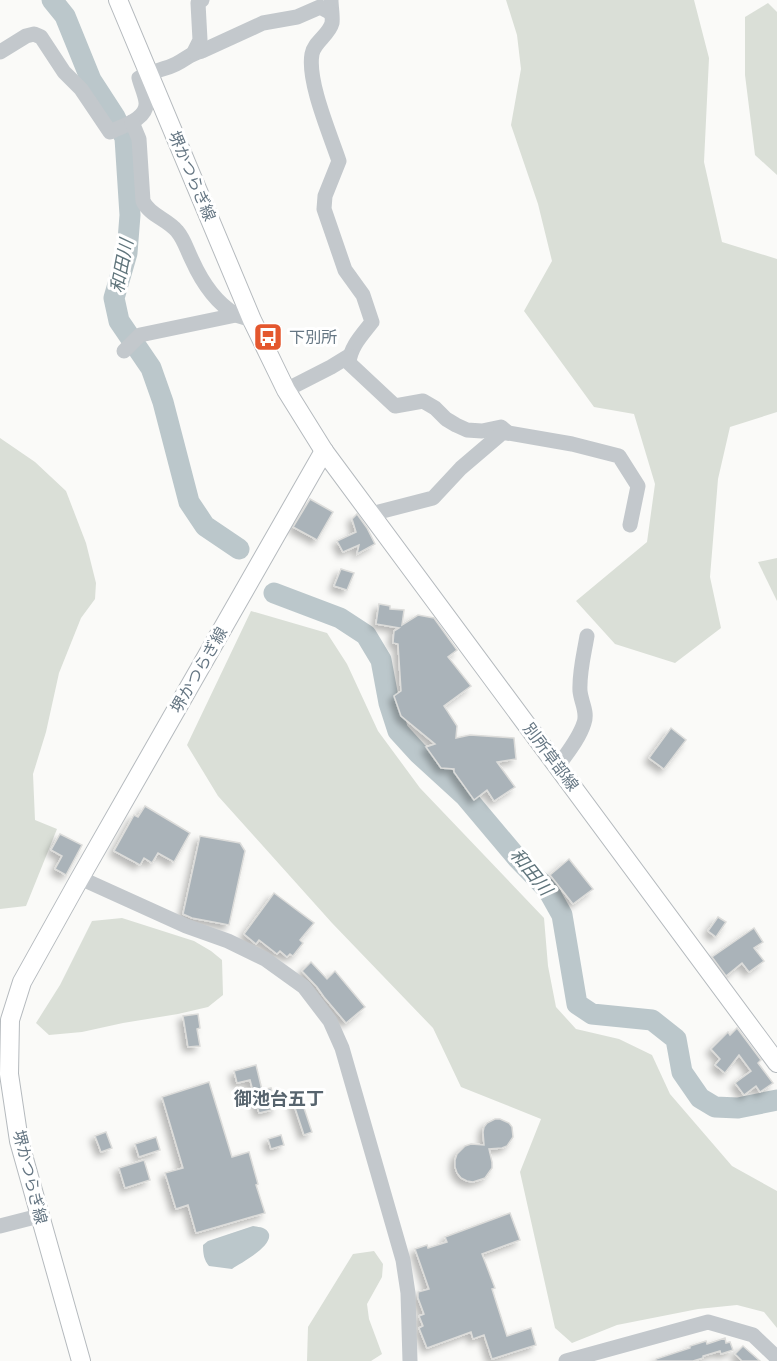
<svg xmlns="http://www.w3.org/2000/svg" width="777" height="1361" viewBox="0 0 777 1361" font-family="Figtree,'Noto Sans JP',sans-serif">
<defs>
<filter id="shadow"><feDropShadow dx="-4.5" dy="4.5" stdDeviation="3" flood-color="#0004"/></filter>
</defs>
<rect width="100%" height="100%" fill="#fafaf8"/>
<g fill="#dadfd7">
<polygon points="506,0 694,0 709,58 704,162 722,242 777,259 777,412 730,427 718,479 710,577 721,628 675,663 615,644 576,601 647,542 655,484 634,414 594,407 524,311 552,261 538,204 511,125 521,69 517,35"/>
<polygon points="768,3 777,12 777,175 755,155 745,75 745,17"/>
<polygon points="0,438 35,462 66,491 86,543 96,583 95,599 81,618 59,673 46,732 33,774 35,820 57,829 26,906 0,909"/>
<polygon points="777,558 777,601 758,562"/>
<polygon points="251,611 327,633 347,664 378,731 420,788 544,918 548,966 556,1007 576,1029 619,1039 652,1055 670,1094 732,1166 777,1191 777,1328 764,1312 737,1305 698,1309 617,1325 572,1343 555,1328 520,1172 541,1119 461,1087 433,1028 332,923 218,796 187,745"/>
<polygon points="122,918 194,941 211,951 222,960 223,995 208,1007 178,1014 123,1023 82,1032 49,1035 36,1023 60,985 92,921"/>
<polygon points="374,1251 383,1264 382,1277 367,1304 369,1319 382,1354 371,1361 307,1361 308,1327 353,1254"/>
</g>
<path fill="#bbc7cb" d="M253 1226C259 1227 267 1227 269 1234 272 1247 241 1263 232 1269L209 1266C204 1260 203 1254 203 1245L208 1241Z"/>
<g fill="none" stroke-linecap="round" stroke-linejoin="round">
<g stroke="#bbc7cb" stroke-width="21">
<polyline points="52,0 65,16 91,80 115,117 125,138 130,215 127,253 114,298 119,321 151,368 163,402 189,502 205,526 239,549"/>
<polyline points="274,593 340,618 366,635 381,660 389,703 398,731 418,753 465,796 518,859 548,890 562,915 577,1004 592,1014 652,1020 676,1039 682,1072 700,1098 715,1107 738,1108 777,1100"/>
</g>
</g>
<g fill="#aab3b9" stroke="#dcdcda" stroke-width="1.5" filter="url(#shadow)">
<polygon points="310,499 333,512 317,540 293,527"/>
<polygon points="357,514 367,528 375,544 357,554 359,545 343,552 337,541 356,532 352,519"/>
<polygon points="341,569 354,573 347,590 334,586"/>
<polygon points="379,604 390,606 390,609 404,610 402,625 418,615 434,618 457,650 448,657 471,686 444,706 457,726 456,738 470,735 514,738 516,759 497,762 515,787 494,801 487,790 474,800 454,772 454,769 441,768 426,747 435,744 401,716 394,696 401,691 398,644 393,643 394,631 399,628 376,624"/>
<polygon points="671,728 686,740 664,769 649,758"/>
<polygon points="145,806 190,833 174,862 158,853 152,863 144,858 140,865 114,851 134,815 138,817"/>
<polygon points="60,834 82,845 66,875 55,869 62,856 51,850"/>
<polygon points="200,836 240,843 245,851 229,925 192,918 183,914"/>
<polygon points="569,859 593,889 573,904 550,875"/>
<polygon points="274,893 314,923 300,940 303,943 293,956 290,954 287,957 280,951 277,954 259,940 256,944 244,934"/>
<polygon points="718,917 726,922 716,937 708,931"/>
<polygon points="754,928 763,942 754,948 764,961 749,972 742,963 726,976 712,957"/>
<polygon points="311,962 327,979 335,971 365,1007 346,1023 324,997 317,987 302,971"/>
<polygon points="198,1014 200,1028 197,1029 200,1046 188,1047 183,1016"/>
<polygon points="737,1028 761,1060 758,1063 773,1083 760,1092 756,1086 744,1095 735,1083 751,1071 739,1055 725,1073 715,1065 720,1059 711,1049 728,1032 730,1035"/>
<polygon points="256,1065 262,1090 271,1088 276,1109 259,1113 250,1080 237,1083 234,1071"/>
<polygon points="209,1082 232,1157 249,1152 258,1184 256,1185 265,1213 196,1233 188,1205 176,1209 165,1173 183,1168 162,1097"/>
<polygon points="300,1096 312,1132 304,1135 292,1099"/>
<polygon points="495,1119 500,1119 509,1123 512,1127 513,1137 507,1146 502,1148 489,1149 492,1162 492,1168 485,1178 473,1182 467,1181 461,1178 457,1173 455,1167 455,1160 457,1154 465,1146 471,1144 484,1145 483,1132 484,1127 487,1123"/>
<polygon points="106,1132 112,1148 101,1152 95,1136"/>
<polygon points="281,1135 284,1145 271,1149 268,1139"/>
<polygon points="156,1137 160,1150 139,1157 135,1144"/>
<polygon points="144,1160 150,1180 125,1188 119,1168"/>
<polygon points="510,1213 520,1240 482,1254 495,1288 492,1289 507,1336 531,1328 536,1345 492,1359 484,1335 473,1339 471,1332 427,1348 419,1328 423,1326 419,1316 424,1314 418,1298 418,1292 429,1289 415,1249 427,1245 428,1248 447,1242 445,1237"/>
<polygon points="725,1338 726,1343 730,1342 733,1350 721,1354 720,1351 703,1356 703,1358 693,1361 656,1361 656,1359 690,1348 690,1346 706,1341 707,1344"/>
<polygon points="743,1346 760,1361 742,1361 735,1354"/>
</g>
<g fill="none" stroke-linecap="round" stroke-linejoin="round">
<g stroke="#b5babe" stroke-width="20">
<g id="major">
<polyline points="118,0 252,320 286,390 324,451 777,1063"/>
<polyline points="81,1361 19,1141 9,1074 10,1020 22,982 80,878 324,451"/>
</g>
</g>
<g stroke="#c3c8cc" stroke-width="15">
<path d="M331 0C331 7 333 17 332 23 329 35 314 42 312 54 307 81 330 134 339 161L325 196 324 209 345 270 363 295 372 322C362 335 350 347 349 363L395 406 423 401 435 408 446 419 456 425 467 430 482 431 501 427 508 433"/>
<path d="M0 52 26 36 34 34 41 37 64 72 81 89 110 132C122 126 148 119 146 102 145 94 141 86 139 78 151 71 164 70 176 64 186 59 191 53 202 51L263 23 297 17 320 7 331 13"/>
<polyline points="194,52 200,40 198,3 202,0"/>
<path d="M132 122 139 139 143 201C149 215 167 219 177 231 184 239 187 250 192 260 201 280 215 302 235 314 240 317 247 318 252 320"/>
<polyline points="124,351 140,335 236,315"/>
<polyline points="286,390 331,367 349,356"/>
<polyline points="371,514 433,498 461,468 502,433 508,433 572,444 619,456 638,486 630,525"/>
<path d="M558 766C567 753 579 739 584 723 588 712 581 702 580 691 579 673 584 654 587 636"/>
<polyline points="80,878 186,926 228,941 265,959 304,987 330,1021 342,1048 403,1260 408,1293 410,1361"/>
<polyline points="0,1226 39,1216"/>
<polyline points="566,1361 708,1322 753,1335 777,1358"/>
</g>
<use href="#major" stroke="#fff" stroke-width="18"/>
</g>
<defs>
<g id="bus-square" transform="scale(1.5)"><rect x="-9" y="-9" width="18" height="18" rx="4" fill="#e4572e" stroke="#fff"/><path d="M-5-6H5V4H4V6H2V4H-2V6H-4V4H-5ZM-3.5-4V0h7V-4ZM-3.5 1.2v1.5H-2V1.2ZM2 1.2v1.5H3.5V1.2Z" fill="#fff"/></g>
</defs>
<g fill-rule="evenodd">
<use href="#bus-square" x="268" y="337"/>
</g>
<g text-anchor="middle" dominant-baseline="central" stroke-width="6" stroke-linejoin="round" paint-order="stroke">
<g font-size="16" fill="#657683" stroke="#fff">
<text transform="translate(192 176) rotate(67)">堺かつらぎ線</text>
<text transform="translate(199 670) rotate(-60)">堺かつらぎ線</text>
<text transform="translate(551 757) rotate(53)">別所草部線</text>
<text transform="translate(30 1177) rotate(76)">堺かつらぎ線</text>
</g>
<g font-size="16" fill="#657683" stroke="#fff" text-anchor="start">
<text x="289" y="337">下別所</text>
</g>
<g font-size="18" font-style="italic" fill="#60757c" stroke="#fff">
<text transform="translate(122 266) rotate(-79)">和田川</text>
<text transform="translate(531 872) rotate(51)">和田川</text>
</g>
<g font-size="18" font-weight="bold" fill="#57646e" stroke="#fff">
<text x="279" y="1099">御池台五丁</text>
</g>
</g>
</svg>
